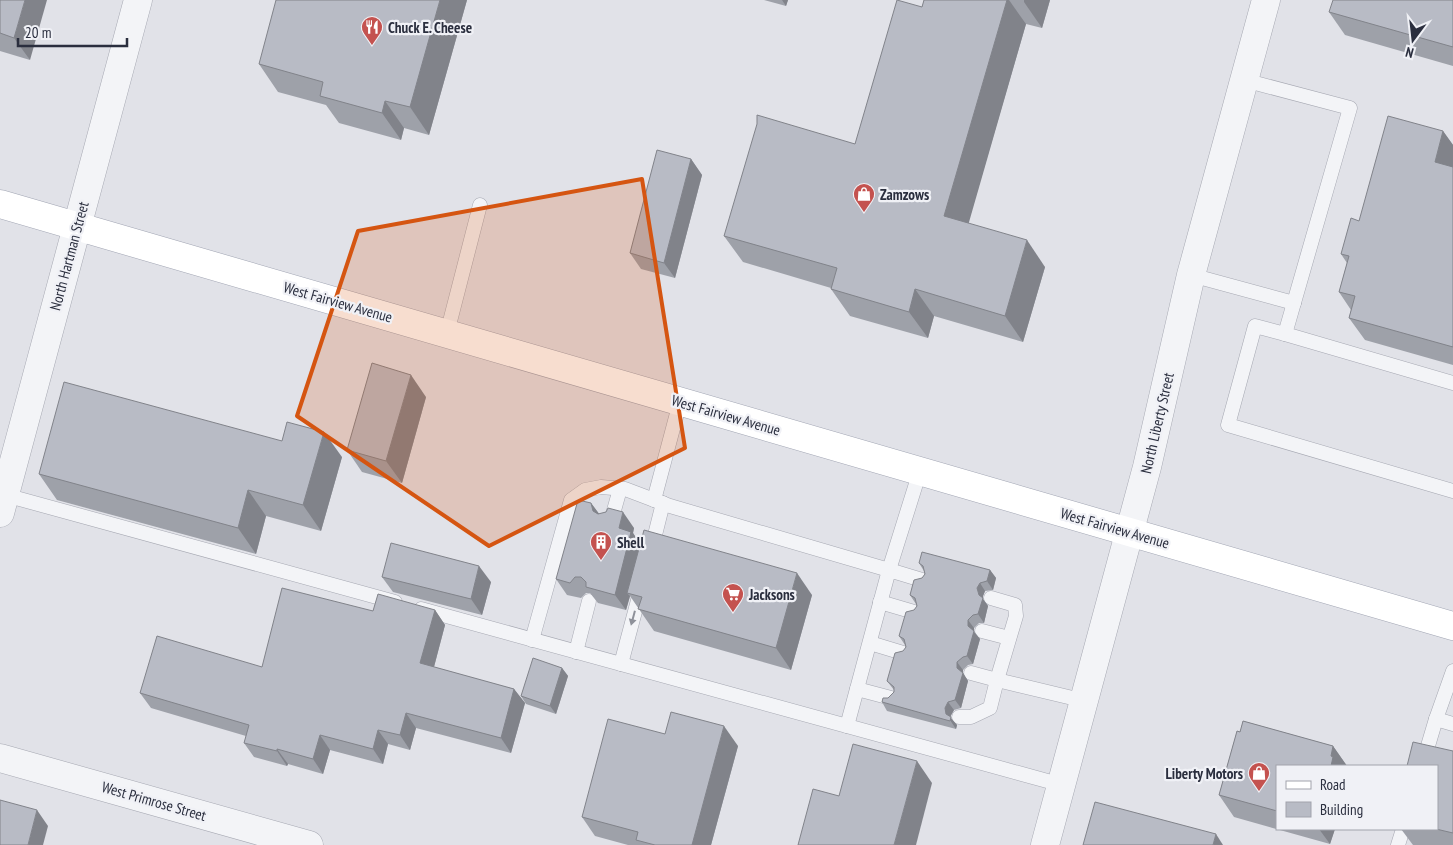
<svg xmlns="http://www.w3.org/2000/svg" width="1453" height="845" viewBox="0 0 1453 845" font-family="'PT Sans Narrow',sans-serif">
<rect width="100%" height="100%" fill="#e1e2e8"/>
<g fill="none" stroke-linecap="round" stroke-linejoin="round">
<g stroke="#a6a8b2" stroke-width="15">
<g id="service">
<polyline points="1244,80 1350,108 1285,334 1453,383"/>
<polyline points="1191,275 1294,303"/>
<polyline points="447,333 480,205"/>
<polyline points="1285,334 1255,326 1228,425 1453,491"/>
<polyline points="5,495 395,602"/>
<polyline points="654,500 680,402"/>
<polyline points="611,521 620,489"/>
<polyline points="651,551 663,503"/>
<polyline points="991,598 1015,605 1016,616 997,680 1085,701"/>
<polyline points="880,602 914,612"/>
<polyline points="421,609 1062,785"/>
<polyline points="982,631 1009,638"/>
<polyline points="532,640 571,500 585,490 601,487 625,489 670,506 889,570 920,471"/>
<polyline points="870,643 903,653"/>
<polyline points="576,652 589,601"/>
<polyline points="621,664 641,589"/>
<polyline points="857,689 891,698"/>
<polyline points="959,717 971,717 990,708 997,680 971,673"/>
<polyline points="1436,719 1453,671"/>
<polyline points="847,726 889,570 922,580"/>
<polyline points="1422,766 1436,719 1453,724"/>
<polyline points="1398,845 1403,829"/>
</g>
</g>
<g stroke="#a6a8b2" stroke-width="29">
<g id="minor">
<polyline points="0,513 138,0"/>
<polyline points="0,758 309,845"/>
<polyline points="1045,845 1147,467 1191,275 1266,0"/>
</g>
</g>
<g stroke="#a1a5b3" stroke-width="29">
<polyline id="primary" points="0,204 1453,626"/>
</g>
<use href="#service" stroke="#f3f4f7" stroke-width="14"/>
<use href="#minor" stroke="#f3f4f7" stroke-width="28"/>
<use href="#primary" stroke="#fff" stroke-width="28"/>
</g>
<g fill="#9ea1a9">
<polygon points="0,0 30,60 0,51"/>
<polygon points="467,0 429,135 404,128 401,140 339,123 326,105 278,92 259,64"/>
<polygon points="764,0 788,0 786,6"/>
<polygon points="924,0 1050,0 1042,28 1026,24 968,223 1045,267 1023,342 934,316 928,338 850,316 831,289 831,288 743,262 724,236 855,144 922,7"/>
<polygon points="1453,0 1453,66 1345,35 1329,12"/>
<polygon points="1443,131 1453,145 1453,365 1365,340 1349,318 1351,310 1339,292 1347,263 1341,254 1359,221"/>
<polygon points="691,159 702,175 675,278 641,269 630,253"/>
<polygon points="426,397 402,483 362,472 347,450"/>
<polygon points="342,457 321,531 266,516 256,554 57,500 39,474"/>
<polygon points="591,503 599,514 634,528 633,533 640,544 812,595 791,670 654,631 630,596 626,610 598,603 590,593 586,593 581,598 567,595 556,579"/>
<polygon points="919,563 990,570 996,578 993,590 985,591 983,596 983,599 988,606 984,623 979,623 974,628 974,631 980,639 973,664 968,665 963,670 963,673 968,681 961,708 954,710 950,717 957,725 956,729 887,711 882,702 888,698 894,692 894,690 887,681 906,647 905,645 899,636 917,606 916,604 910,595 925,574 924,571"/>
<polygon points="382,577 491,582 482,615 393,592"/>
<polygon points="435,610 445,625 434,667 514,689 525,703 511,753 416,728 410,750 388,744 383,764 330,750 323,774 288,764 287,766 254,757 244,743 246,736 151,708 140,693 262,667"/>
<polygon points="562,668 568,676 556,714 526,704 521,696"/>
<polygon points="1243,721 1333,746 1347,766 1277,766 1277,829 1335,829 1330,844 1234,817 1219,795 1237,731 1240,732"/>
<polygon points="665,734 738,746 711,845 628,845 595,836 582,817"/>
<polygon points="1453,751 1453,845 1413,845 1401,829 1437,829"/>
</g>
<g fill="#81838a">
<polygon points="25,0 47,0 30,60 14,38"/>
<polygon points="440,0 467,0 429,135 410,107"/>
<polygon points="782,0 788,0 786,6"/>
<polygon points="1007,0 1009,0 1026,24 963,243 944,216"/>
<polygon points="1024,0 1050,0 1042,28 1024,2"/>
<polygon points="385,101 404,128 401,140 382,113"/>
<polygon points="1443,131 1453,145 1453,176 1435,162"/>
<polygon points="691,159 702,175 675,278 664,263"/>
<polygon points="1027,240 1045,267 1023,342 1005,316"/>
<polygon points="915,289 934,316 928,338 909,312"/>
<polygon points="411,375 426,397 402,483 386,461"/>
<polygon points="324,432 342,457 321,531 303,505"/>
<polygon points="248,490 266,516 256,554 238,528"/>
<polygon points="591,503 603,519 593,511"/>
<polygon points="623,512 634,528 633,533 642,547 627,593 630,596 626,610 615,595 619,528"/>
<polygon points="479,566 491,582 482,615 471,599"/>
<polygon points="990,570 996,578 993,590 987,581"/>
<polygon points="797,573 812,595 791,670 776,648"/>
<polygon points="980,583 985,591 983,596 983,599 988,606 984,623 978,614 979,595 977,588"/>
<polygon points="435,610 445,625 431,678 420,663"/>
<polygon points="968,620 974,628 974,632 980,639 973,664 967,656"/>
<polygon points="957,662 963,670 963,673 968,681 961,708 955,700"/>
<polygon points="562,668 568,676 556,714 550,706"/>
<polygon points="514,689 525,703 511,753 501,738"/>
<polygon points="948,702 954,710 950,717 957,725 956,729 946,714 945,708"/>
<polygon points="406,713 416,728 410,750 400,735"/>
<polygon points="724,726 738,746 711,845 692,845"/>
<polygon points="378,730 388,744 383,764 373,749"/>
<polygon points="320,735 330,750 323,774 313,759"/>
<polygon points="1333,746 1347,766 1331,766 1331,756"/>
<polygon points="277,749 288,764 287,766 277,751"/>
<polygon points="917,761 932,783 916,845 894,845"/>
<polygon points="37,810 48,826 43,845 28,845"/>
<polygon points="1319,829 1335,829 1330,844"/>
<polygon points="1216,834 1223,845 1213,845"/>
</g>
<g fill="#b8bbc5" stroke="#81838a">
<polygon points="0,0 25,0 14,38 0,33"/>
<polygon points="276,0 440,0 410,107 385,101 382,113 320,96 323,82 259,64"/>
<polygon points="897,0 922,7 924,0 1007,0 944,216 1027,240 1005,316 915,289 909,312 831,289 837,268 724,236 757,124 757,115 855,144"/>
<polygon points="1333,0 1453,0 1453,47 1329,12"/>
<polygon points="1388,116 1443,131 1435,162 1453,167 1453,347 1349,318 1355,296 1339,292 1349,256 1341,254 1351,218 1359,221"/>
<polygon points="657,150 691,159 664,263 630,253"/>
<polygon points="372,363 411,375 386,461 347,450"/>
<polygon points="64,382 282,441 287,422 324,432 303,505 248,490 238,528 39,474"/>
<polygon points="578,500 591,503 593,511 598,514 606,512 608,508 623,512 619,528 631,532 615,595 586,587 586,582 581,577 575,577 570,583 556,579"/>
<polygon points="644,530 797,573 776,648 638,609 642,597 627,593"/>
<polygon points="391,543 479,566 471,599 382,577"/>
<polygon points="922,552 990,570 987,581 980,583 977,588 979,595 983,598 978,614 973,615 968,620 968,626 974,631 967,656 963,657 957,662 957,668 963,673 955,700 948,702 945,708 946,714 951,717 950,721 882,702 883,698 888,698 894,692 894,687 887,681 895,653 903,651 906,647 904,639 899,636 906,612 914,610 917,606 915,598 910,595 914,580 922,578 925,574 923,566 919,563"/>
<polygon points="282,588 373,611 378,594 435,610 420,663 514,689 501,738 406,713 400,735 378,730 373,749 320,735 313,759 277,749 277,751 244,743 249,725 140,693 157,636 262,667"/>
<polygon points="533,658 562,668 550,706 521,696"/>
<polygon points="671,712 724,726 692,845 655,845 636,840 638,832 582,817 608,719 665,734"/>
<polygon points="1243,721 1333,746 1331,756 1333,757 1331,766 1277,766 1277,811 1219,795 1237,731 1240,732"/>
<polygon points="1413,742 1453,751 1453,833 1436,829 1437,829 1437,766 1407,766"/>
<polygon points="853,744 917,761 894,845 798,845 813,789 839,796"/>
<polygon points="0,800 37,810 28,845 0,845"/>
<polygon points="1095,802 1216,834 1213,845 1083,845"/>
</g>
<defs><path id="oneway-solid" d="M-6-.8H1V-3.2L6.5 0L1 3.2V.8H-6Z" transform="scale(1.25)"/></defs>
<use fill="#8e919a" href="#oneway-solid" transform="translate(633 618) rotate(105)"/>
<path fill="#d55511" fill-opacity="0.2" stroke="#d55511" stroke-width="4" stroke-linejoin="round" d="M642 179 685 448 489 546 297 416 358 231Z"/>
<defs>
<g id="restaurant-pin" transform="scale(1.125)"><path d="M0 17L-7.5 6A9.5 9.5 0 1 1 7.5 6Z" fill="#c4524f" stroke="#f0f1f6"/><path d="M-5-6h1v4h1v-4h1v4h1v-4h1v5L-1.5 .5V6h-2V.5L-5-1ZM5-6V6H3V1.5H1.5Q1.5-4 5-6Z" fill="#fff"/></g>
<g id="shop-pin" transform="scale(1.125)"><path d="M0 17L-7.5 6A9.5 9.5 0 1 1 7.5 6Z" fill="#c4524f" stroke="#f0f1f6"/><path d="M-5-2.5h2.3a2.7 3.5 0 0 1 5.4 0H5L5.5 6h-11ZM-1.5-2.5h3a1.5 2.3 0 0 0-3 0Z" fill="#fff"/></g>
<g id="building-pin" transform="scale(1.125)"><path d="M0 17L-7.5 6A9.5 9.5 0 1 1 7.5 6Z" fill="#c4524f" stroke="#f0f1f6"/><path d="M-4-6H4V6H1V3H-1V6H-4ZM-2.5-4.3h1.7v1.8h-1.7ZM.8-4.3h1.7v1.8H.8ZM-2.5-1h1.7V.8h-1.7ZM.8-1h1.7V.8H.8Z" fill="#fff"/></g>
<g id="supermarket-pin" transform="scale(1.125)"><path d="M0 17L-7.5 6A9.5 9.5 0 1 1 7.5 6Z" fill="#c4524f" stroke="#f0f1f6"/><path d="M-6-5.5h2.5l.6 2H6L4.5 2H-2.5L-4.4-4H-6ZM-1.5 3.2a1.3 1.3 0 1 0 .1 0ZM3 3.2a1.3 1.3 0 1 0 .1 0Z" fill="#fff"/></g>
</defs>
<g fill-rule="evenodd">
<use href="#restaurant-pin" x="372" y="27"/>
<use href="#shop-pin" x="864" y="194"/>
<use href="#building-pin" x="601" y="542"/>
<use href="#supermarket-pin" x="733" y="594"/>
<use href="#shop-pin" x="1259" y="773"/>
</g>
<g text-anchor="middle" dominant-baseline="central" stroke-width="4.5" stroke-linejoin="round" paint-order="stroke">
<g font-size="15" font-weight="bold" fill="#2a2e3e" stroke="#f0f1f6" text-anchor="start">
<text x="388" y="27">Chuck E. Cheese</text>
<text x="880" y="194">Zamzows</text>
<text x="617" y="542">Shell</text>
<text x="749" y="594">Jacksons</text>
<text x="1243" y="773" text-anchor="end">Liberty Motors</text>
</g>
<g font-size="15" fill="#2a2e3e" stroke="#f0f1f6">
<text transform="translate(69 256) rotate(-75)">North Hartman Street</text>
<text transform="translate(338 302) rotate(16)">West Fairview Avenue</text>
<text transform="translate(726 415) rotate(16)">West Fairview Avenue</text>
<text transform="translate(1157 423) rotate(-77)">North Liberty Street</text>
<text transform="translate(1115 528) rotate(16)">West Fairview Avenue</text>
<text transform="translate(154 801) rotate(16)">West Primrose Street</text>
</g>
</g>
<rect x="1276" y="765" width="162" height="65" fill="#f0f1f6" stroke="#a1a3ac"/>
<rect x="1286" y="781" width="25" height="8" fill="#ffffff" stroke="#a1a3ac"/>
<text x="1320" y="790" font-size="15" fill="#2a2e3e">Road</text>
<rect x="1286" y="802" width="25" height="15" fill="#b8bbc5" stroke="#a1a3ac"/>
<text x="1320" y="815" font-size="15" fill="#2a2e3e">Building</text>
<g transform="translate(1413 40) rotate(195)" stroke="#f0f1f6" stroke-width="4" paint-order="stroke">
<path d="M0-4L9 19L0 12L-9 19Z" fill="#2a2e3e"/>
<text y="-8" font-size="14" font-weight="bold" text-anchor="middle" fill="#2a2e3e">N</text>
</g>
<path d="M18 38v8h109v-8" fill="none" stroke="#2a2e3e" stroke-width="2.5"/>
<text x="25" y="38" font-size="15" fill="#2a2e3e" stroke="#f0f1f6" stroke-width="4" paint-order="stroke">20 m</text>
</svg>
